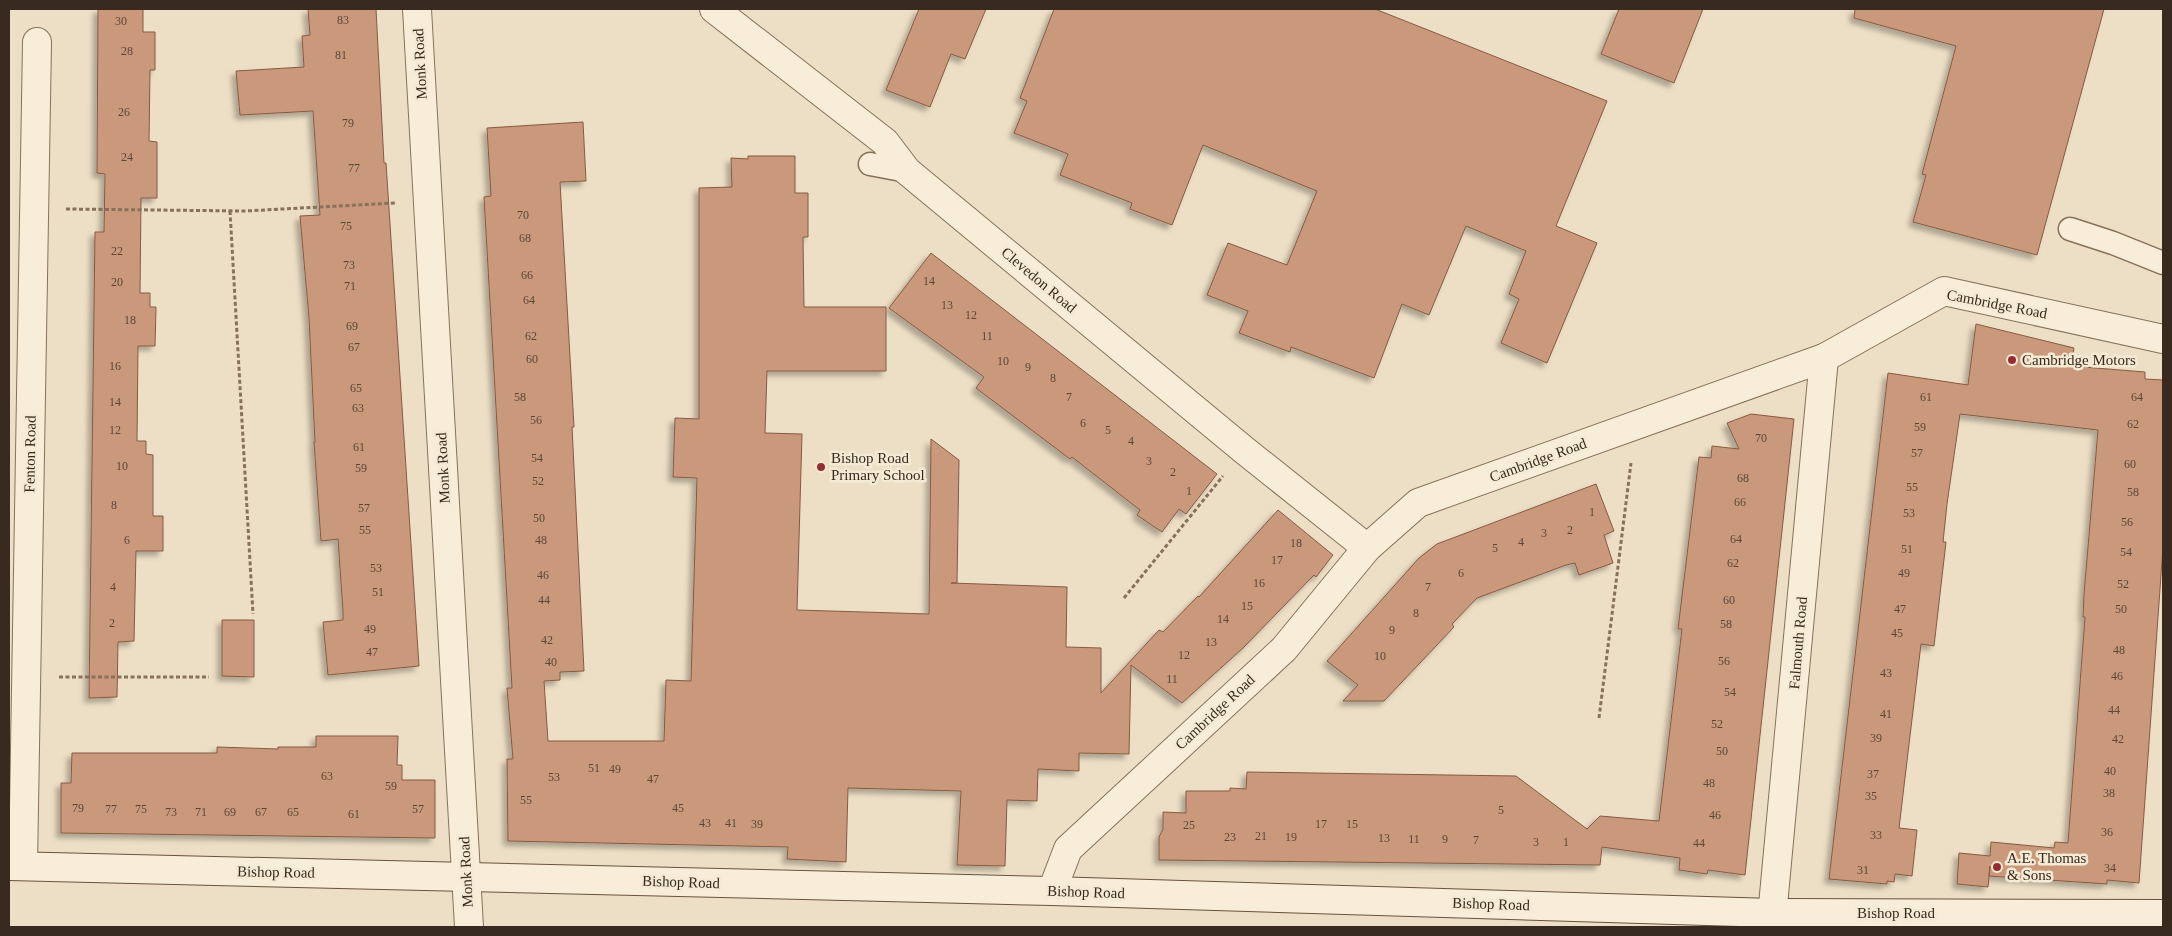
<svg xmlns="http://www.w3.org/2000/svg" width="2172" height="936" viewBox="0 0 2172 936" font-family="'Times New Roman',serif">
<defs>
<filter id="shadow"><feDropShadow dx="-4.5" dy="4.5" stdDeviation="2.5" flood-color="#0004"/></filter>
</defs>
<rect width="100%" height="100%" fill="#eddfc5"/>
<g fill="#ca997c" stroke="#865a42" filter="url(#shadow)">
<polygon points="98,9 143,9 143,32 155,32 155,70 150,70 149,141 157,142 157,198 141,198 140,293 150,293 150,307 156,307 155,346 138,346 137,441 146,441 146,454 153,455 153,516 163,516 163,551 136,551 134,641 118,642 117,697 89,698 95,232 104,232 105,174 97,173"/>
<polygon points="308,9 376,9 384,163 386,163 419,666 328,675 323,622 343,620 343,611 338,539 321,541 314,442 315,442 309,318 300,216 320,215 313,111 240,115 236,71 304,67 302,36 310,35"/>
<polygon points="919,9 986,9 965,59 951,54 930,107 886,90"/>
<polygon points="1054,9 1375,9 1607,101 1556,226 1597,243 1547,363 1501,343 1519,299 1509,294 1526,251 1466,226 1429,315 1402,304 1374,378 1291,347 1290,352 1239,333 1248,311 1207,295 1228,243 1287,265 1317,191 1203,145 1172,225 1130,209 1132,203 1060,175 1068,154 1014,133 1027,101 1020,98"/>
<polygon points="1619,9 1703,9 1674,83 1601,54"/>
<polygon points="1855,9 2104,9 2037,255 1913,222 1926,175 1922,174 1956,46 1854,18"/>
<polygon points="583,122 586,181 560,182 574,427 572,427 584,671 560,672 560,680 544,681 548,741 664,741 666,680 691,681 697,478 673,477 675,418 699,419 699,188 732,187 731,158 748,159 748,156 795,156 795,193 808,193 808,237 803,237 804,307 886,307 886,371 767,371 765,433 802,434 797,610 929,614 931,439 959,460 957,583 951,583 1067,587 1066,647 1101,648 1101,693 1159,630 1163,632 1198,596 1199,597 1278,510 1333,555 1316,577 1314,575 1243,648 1182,703 1131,665 1129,754 1079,753 1079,771 1038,769 1037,801 1007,800 1005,866 957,865 961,791 848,788 846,862 787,859 788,847 508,841 507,759 513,759 507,688 512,688 484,197 491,196 487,128"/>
<polygon points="931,253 1217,474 1186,514 1179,509 1162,532 1150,524 1137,515 1140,510 1072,457 1070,459 976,388 984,377 889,308"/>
<polygon points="1976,324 2074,348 2071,366 2145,372 2145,379 2163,380 2163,547 2139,883 2107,880 2107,884 1989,876 1990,866 1988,887 1957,884 1959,853 1990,856 1991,842 2054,848 2055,842 2068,843 2085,617 2083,617 2084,594 2098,430 1960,414 1947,504 1943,542 1946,542 1934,646 1921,644 1899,828 1917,830 1912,876 1895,874 1894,882 1887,881 1887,884 1829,879 1888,373 1968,385"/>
<polygon points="1751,414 1794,419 1745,875 1708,870 1707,874 1679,870 1680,858 1602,847 1600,865 1159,860 1159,837 1163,829 1163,812 1186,813 1186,791 1230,791 1230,788 1246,789 1247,772 1516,776 1587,829 1600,816 1659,821 1682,629 1678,629 1699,457 1711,458 1712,446 1739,449 1727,423"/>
<polygon points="1596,484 1614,531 1604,535 1613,563 1579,575 1575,563 1566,565 1477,598 1452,624 1454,627 1384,701 1343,701 1358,685 1327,661 1419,558 1437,544"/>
<polygon points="222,620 254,620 254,677 222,676"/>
<polygon points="316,736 398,736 397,765 402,765 402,780 435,780 435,838 61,833 61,783 71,783 72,753 217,753 217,747 278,749 278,747 316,747"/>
</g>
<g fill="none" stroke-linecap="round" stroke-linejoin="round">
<g stroke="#87715b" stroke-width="25">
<g id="lane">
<polyline points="870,164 907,171"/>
<polyline points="2070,229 2113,243 2163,263"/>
</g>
</g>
<g stroke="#87715b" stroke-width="30">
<g id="street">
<polyline points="417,9 469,927"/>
<polyline points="714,9 885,142 907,171 1244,450 1367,548"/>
<polyline points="23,866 37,42"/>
<polyline points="1052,891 1068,849 1284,649 1367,548 1418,503 1824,358 1944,291 2163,339"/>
<polyline points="1771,927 1824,358"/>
</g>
</g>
<g stroke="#69523e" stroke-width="30">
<polyline id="secondary" points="9,866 1052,891 1773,913 2163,914"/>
</g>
<g stroke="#87715b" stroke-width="3" stroke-dasharray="4 2.5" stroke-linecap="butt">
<polyline points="66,209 245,211 395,203"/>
<polyline points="230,211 253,614"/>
<polyline points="1124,598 1223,476"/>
<polyline points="59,677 209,677"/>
<polyline points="1599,718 1631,463"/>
</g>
<use href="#lane" stroke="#f8edd8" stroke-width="22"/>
<use href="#street" stroke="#f8edd8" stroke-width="28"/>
<use href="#secondary" stroke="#f8edd8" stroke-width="28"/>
</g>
<g fill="#952d32" stroke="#f5ead4" stroke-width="2">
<circle cx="2012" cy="360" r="5"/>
<circle cx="821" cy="467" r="5"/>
<circle cx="1997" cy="867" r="5"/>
</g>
<g text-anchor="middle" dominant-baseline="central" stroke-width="5" stroke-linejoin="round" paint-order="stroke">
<g font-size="12" fill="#5c4636">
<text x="343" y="20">83</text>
<text x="121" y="21">30</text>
<text x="127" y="51">28</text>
<text x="341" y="55">81</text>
<text x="124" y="112">26</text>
<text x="348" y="123">79</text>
<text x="127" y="157">24</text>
<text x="354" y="168">77</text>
<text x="523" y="215">70</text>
<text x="346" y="226">75</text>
<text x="525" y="238">68</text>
<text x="117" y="251">22</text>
<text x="349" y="265">73</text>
<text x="527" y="275">66</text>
<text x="929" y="281">14</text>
<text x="117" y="282">20</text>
<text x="350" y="286">71</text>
<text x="529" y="300">64</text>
<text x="947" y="305">13</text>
<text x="971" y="315">12</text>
<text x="130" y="320">18</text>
<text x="352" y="326">69</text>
<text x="531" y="336">62</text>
<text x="987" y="336">11</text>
<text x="354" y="347">67</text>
<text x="532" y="359">60</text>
<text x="1003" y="361">10</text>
<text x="115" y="366">16</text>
<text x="1028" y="367">9</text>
<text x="1053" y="378">8</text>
<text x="356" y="388">65</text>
<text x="520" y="397">58</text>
<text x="1069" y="397">7</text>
<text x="1926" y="397">61</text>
<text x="2137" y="397">64</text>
<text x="115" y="402">14</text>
<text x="358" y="408">63</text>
<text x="536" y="420">56</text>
<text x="1083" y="423">6</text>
<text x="2133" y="424">62</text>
<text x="1920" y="427">59</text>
<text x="115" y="430">12</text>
<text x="1108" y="430">5</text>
<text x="1761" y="438">70</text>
<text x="1131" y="441">4</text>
<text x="359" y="447">61</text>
<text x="1917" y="453">57</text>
<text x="537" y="458">54</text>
<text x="1149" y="461">3</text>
<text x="2130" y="464">60</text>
<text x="122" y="466">10</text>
<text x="361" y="468">59</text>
<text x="1173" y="472">2</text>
<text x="1743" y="478">68</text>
<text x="538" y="481">52</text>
<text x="1912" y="487">55</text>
<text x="1189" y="491">1</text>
<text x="2133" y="492">58</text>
<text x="1740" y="502">66</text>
<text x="114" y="505">8</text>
<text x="364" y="508">57</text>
<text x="1592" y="512">1</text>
<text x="1909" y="513">53</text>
<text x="539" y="518">50</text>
<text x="2127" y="522">56</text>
<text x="365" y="530">55</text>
<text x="1570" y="530">2</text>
<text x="1544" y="533">3</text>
<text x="1736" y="539">64</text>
<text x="127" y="540">6</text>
<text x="541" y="540">48</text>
<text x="1521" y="542">4</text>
<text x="1296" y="543">18</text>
<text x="1495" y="548">5</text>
<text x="1907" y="549">51</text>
<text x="2126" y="552">54</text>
<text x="1277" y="560">17</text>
<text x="1733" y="563">62</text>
<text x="376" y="568">53</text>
<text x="1461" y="573">6</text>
<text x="1904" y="573">49</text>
<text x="543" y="575">46</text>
<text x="1259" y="583">16</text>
<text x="2123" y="584">52</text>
<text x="113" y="587">4</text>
<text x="1428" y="587">7</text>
<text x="378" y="592">51</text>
<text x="544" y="600">44</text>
<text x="1729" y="600">60</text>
<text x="1247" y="606">15</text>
<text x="1900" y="609">47</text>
<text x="2121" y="609">50</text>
<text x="1416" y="613">8</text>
<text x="1223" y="619">14</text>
<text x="112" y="623">2</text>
<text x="1726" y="624">58</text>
<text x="370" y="629">49</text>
<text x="1392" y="630">9</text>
<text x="1897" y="633">45</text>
<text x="547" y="640">42</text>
<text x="1211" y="642">13</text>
<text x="2119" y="650">48</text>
<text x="372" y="652">47</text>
<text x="1184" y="655">12</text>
<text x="1380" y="656">10</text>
<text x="1724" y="661">56</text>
<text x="551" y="662">40</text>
<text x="1886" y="673">43</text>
<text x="2117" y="676">46</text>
<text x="1172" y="679">11</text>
<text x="1730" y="692">54</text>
<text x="2114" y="710">44</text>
<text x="1886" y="714">41</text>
<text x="1717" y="724">52</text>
<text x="1876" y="738">39</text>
<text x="2118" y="739">42</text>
<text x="1722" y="751">50</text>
<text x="594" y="768">51</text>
<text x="615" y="769">49</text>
<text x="2110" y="771">40</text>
<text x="1873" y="774">37</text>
<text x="327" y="776">63</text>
<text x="554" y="777">53</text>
<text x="653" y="779">47</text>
<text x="1709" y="783">48</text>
<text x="391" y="786">59</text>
<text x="2109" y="793">38</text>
<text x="1871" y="796">35</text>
<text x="526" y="800">55</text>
<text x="78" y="808">79</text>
<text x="678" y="808">45</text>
<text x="111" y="809">77</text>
<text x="141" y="809">75</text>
<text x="418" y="809">57</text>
<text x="1501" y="810">5</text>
<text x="171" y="812">73</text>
<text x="201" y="812">71</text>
<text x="230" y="812">69</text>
<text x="261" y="812">67</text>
<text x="293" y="812">65</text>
<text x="354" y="814">61</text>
<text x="1715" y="815">46</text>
<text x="705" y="823">43</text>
<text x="731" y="823">41</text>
<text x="757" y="824">39</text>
<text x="1321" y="824">17</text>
<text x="1352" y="824">15</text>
<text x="1189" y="825">25</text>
<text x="2107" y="832">36</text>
<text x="1876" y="835">33</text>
<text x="1261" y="836">21</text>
<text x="1230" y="837">23</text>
<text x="1291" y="837">19</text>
<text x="1384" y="838">13</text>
<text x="1414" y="839">11</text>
<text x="1445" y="839">9</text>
<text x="1476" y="840">7</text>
<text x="1536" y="842">3</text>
<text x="1566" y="842">1</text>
<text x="1699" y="843">44</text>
<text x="2110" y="868">34</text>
<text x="1863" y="870">31</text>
</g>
<g font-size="15" fill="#382a1f" stroke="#f5ead4">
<text transform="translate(420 64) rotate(-93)">Monk Road</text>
<text transform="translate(1039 280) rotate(40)">Clevedon Road</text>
<text transform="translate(1997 304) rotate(11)">Cambridge Road</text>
<text transform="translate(30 454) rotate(-89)">Fenton Road</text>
<text transform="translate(1538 460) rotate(-20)">Cambridge Road</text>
<text transform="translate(443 468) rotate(-93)">Monk Road</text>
<text transform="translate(1798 643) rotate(-85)">Falmouth Road</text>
<text transform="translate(1215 712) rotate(-43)">Cambridge Road</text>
<text transform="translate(276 872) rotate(1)">Bishop Road</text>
<text transform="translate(466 872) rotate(-93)">Monk Road</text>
<text transform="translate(681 882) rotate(2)">Bishop Road</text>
<text transform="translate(1086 892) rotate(2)">Bishop Road</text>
<text transform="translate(1491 904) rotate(2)">Bishop Road</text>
<text x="1896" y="913">Bishop Road</text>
</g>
<g font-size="15" fill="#382a1f" stroke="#f5ead4" text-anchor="start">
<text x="2022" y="360">Cambridge Motors</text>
<text x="831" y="458">Bishop Road<tspan x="831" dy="17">Primary School</tspan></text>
<text x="2007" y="858">A.E. Thomas<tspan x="2007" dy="17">&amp; Sons</tspan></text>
</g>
</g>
<rect width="2172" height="936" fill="none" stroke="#382a1f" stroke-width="20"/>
</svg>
